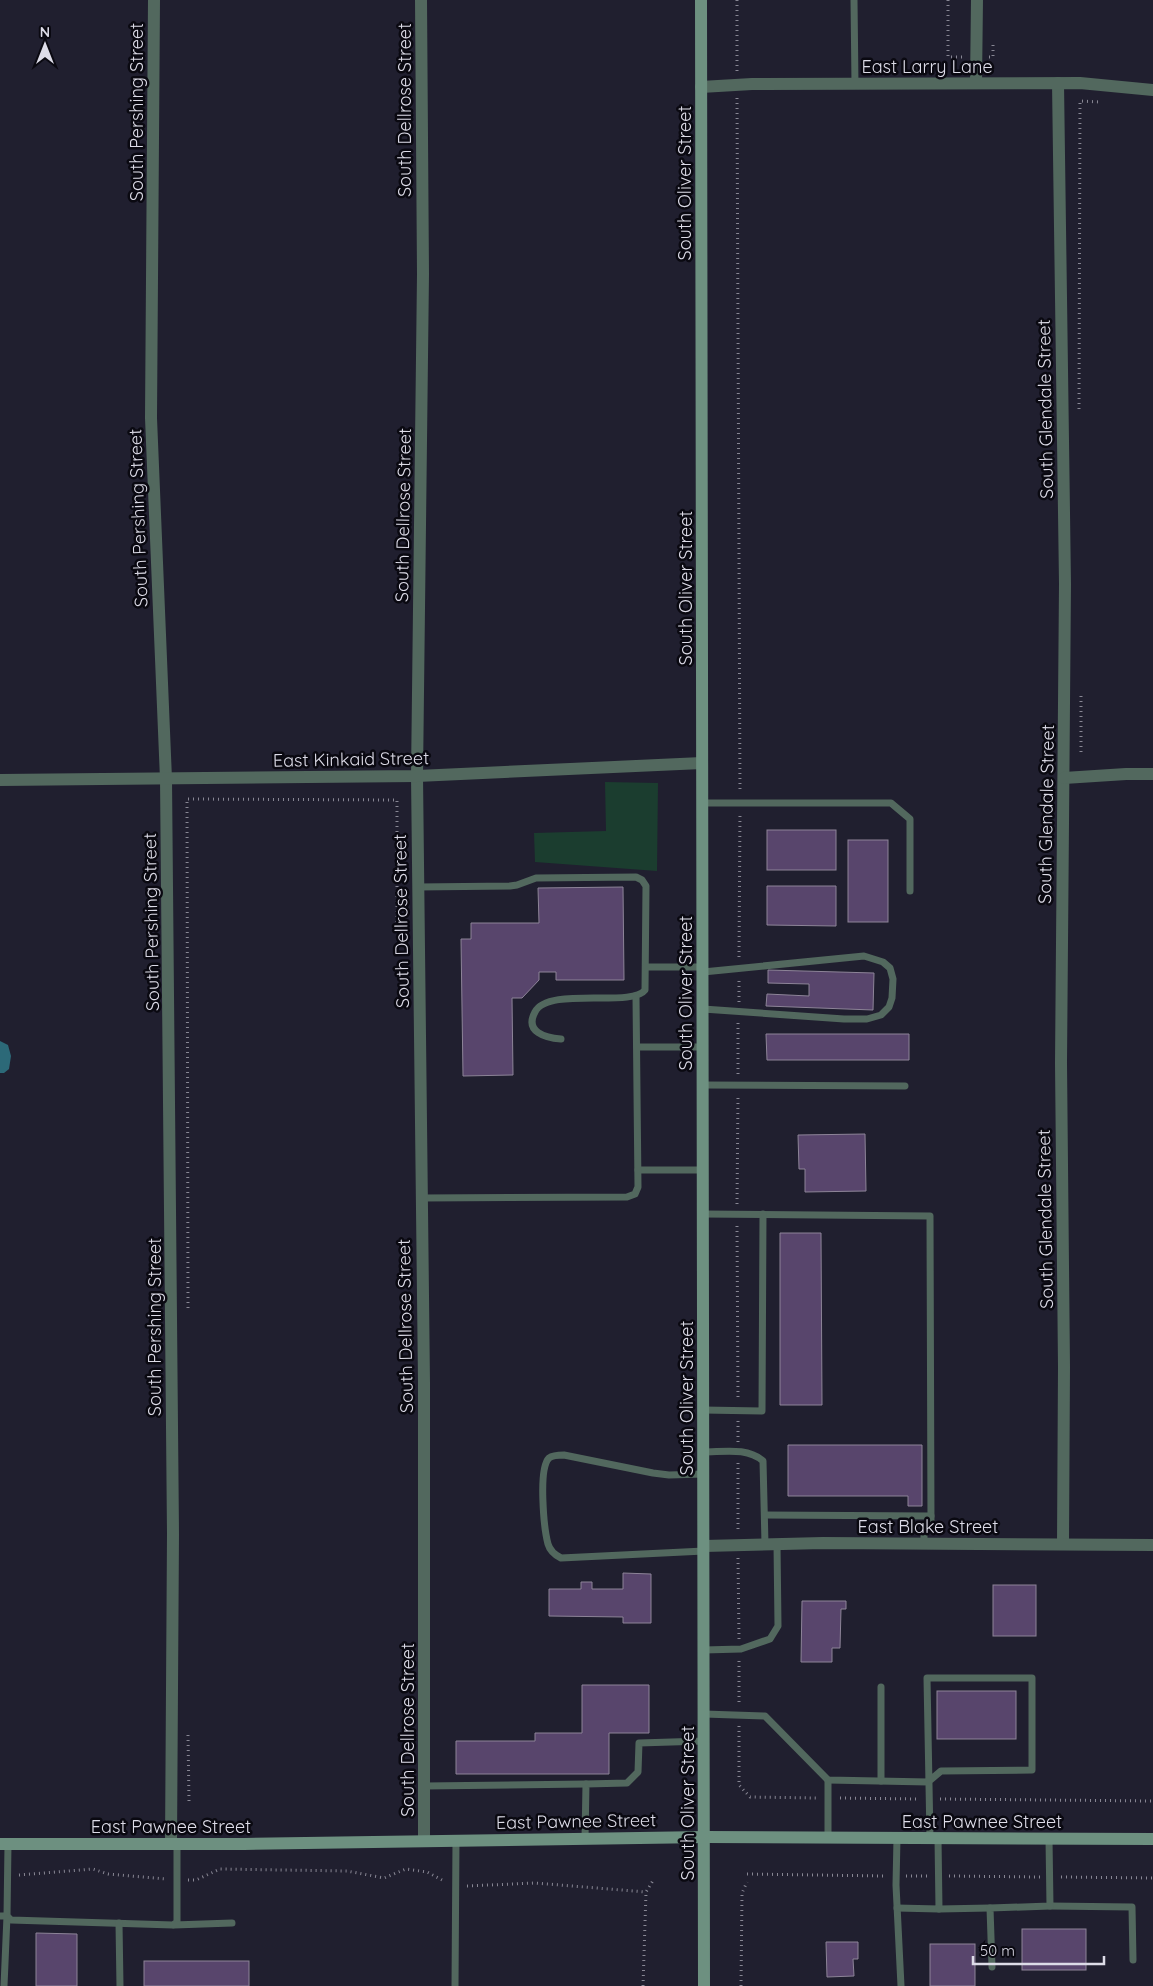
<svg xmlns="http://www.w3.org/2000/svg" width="1153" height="1986" viewBox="0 0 1153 1986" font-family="Quicksand,sans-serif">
<rect width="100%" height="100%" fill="#201f2f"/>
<polygon fill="#1b3d2f" points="605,782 658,783 657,871 535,862 534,833 606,831"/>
<polygon fill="#2c6978" points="0,1041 8,1045 11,1056 9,1069 4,1073 0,1073"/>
<g fill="#58456c" stroke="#8d8498">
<rect x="767" y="830" width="69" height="40"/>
<rect x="848" y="840" width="40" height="82"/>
<polygon points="767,886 836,886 836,926 767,925"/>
<polygon points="623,887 624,980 556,980 556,972 539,972 539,980 522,998 512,998 513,1075 463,1076 461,939 471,939 471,923 539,923 538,888"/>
<polygon points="768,970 874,973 873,1010 766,1006 767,994 809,996 809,984 768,983"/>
<polygon points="766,1034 909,1034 909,1060 767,1060"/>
<polygon points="865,1134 866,1191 805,1192 805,1169 799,1169 798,1135"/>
<polygon points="780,1233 821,1233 822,1405 780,1405"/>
<polygon points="788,1445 922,1445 922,1506 908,1506 908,1496 788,1496"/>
<polygon points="623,1573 651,1574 651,1623 623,1623 623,1617 549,1616 549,1589 581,1589 581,1582 592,1582 592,1589 623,1589"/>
<rect x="993" y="1585" width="43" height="51"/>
<polygon points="802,1601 846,1601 846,1609 841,1609 840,1648 832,1648 832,1662 801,1662"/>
<polygon points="582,1685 649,1685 649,1733 609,1733 609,1774 456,1774 456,1741 535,1741 535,1733 582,1733"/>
<rect x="937" y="1691" width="79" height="48"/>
<rect x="1022" y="1929" width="64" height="41"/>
<polygon points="36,1933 77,1934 77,1986 36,1986"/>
<polygon points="826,1942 858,1942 858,1959 853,1959 854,1976 827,1977"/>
<rect x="930" y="1944" width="45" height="42"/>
<rect x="144" y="1961" width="105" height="25"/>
</g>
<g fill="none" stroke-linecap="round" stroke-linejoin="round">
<g stroke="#888794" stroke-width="3" stroke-dasharray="1 4" stroke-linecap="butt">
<polyline points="737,0 737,72"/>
<polyline points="948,0 948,57 963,57"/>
<polyline points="989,57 993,57 993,45"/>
<polyline points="737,98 740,792"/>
<polyline points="1079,409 1080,101 1100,102"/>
<polyline points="1081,696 1081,756"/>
<polyline points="739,957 740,813"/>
<polyline points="739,1002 739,978"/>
<polyline points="738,1074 738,1023"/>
<polyline points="737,1204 738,1096"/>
<polyline points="737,1226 738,1399"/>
<polyline points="188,1308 187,799 397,800 397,934"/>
<polyline points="738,1421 738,1442"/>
<polyline points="738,1463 738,1532"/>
<polyline points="738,1558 739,1639"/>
<polyline points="739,1661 739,1704"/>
<polyline points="739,1726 739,1785 750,1797 816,1798"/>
<polyline points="188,1735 189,1802"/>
<polyline points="840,1798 918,1799"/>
<polyline points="940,1799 1153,1801"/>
<polyline points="747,1874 885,1876"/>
<polyline points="19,1875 93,1869 108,1874 166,1879"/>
<polyline points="906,1876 927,1876"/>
<polyline points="949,1876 1040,1877"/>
<polyline points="1061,1877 1153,1878"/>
<polyline points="188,1880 196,1880 220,1869 347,1871 384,1878 406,1869 427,1872 444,1881"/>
<polyline points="467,1886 535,1883 646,1892"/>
<polyline points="643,1986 646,1892 654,1879"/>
<polyline points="741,1986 742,1893 747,1882"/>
</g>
<g stroke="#52685e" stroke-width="7">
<polyline points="854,0 855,84"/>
<polyline points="702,803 891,803 910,819 910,891"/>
<path d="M418 887 510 886 517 885 536 878 636 877 642 880 646 886 645 990C632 1008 548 986 535 1012 524 1032 546 1038 561 1039"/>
<polyline points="646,967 703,967"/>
<polyline points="703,972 864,956 883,962 890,968 893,979 892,998 889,1007 881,1015 867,1019 844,1019 703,1009"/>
<polyline points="637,1047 703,1047"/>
<polyline points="703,1085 905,1086"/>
<polyline points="638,1170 703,1170"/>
<polyline points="422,1198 627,1197 635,1194 638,1187 636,997"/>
<polyline points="703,1214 930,1216 931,1522 924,1531 924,1544"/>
<polyline points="703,1410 762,1411 763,1214"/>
<path d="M703 1452C724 1452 747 1447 763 1461L765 1544"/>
<path d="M703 1474 669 1475 653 1473 564 1455C559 1455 553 1455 549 1458 538 1469 544 1529 548 1544 550 1551 555 1555 561 1558L704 1551"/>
<polyline points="765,1515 931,1516"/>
<polyline points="704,1650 741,1649 770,1639 778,1626 777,1544"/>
<polyline points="881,1687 881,1781"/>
<polyline points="704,1714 765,1716 828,1780 928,1782 941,1771 1032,1770 1032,1678 927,1678 930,1838"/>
<polyline points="828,1780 828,1838"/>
<polyline points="424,1786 586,1784"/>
<polyline points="897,1838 896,1885 901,1986"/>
<polyline points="585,1839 586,1784 627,1783 638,1772 639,1743 704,1741"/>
<polyline points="8,1844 7,1916 11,1920 173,1925 177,1922 177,1844"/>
<polyline points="1050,1906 1132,1907 1133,1960"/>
<polyline points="897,1908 939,1909 938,1838"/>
<polyline points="939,1909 990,1908"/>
<polyline points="0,1916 7,1916 4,1986"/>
<polyline points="119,1923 120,1986"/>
<polyline points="174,1925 232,1923"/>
<polyline points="992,1967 990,1908 1050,1906 1049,1839"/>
<polyline points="455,1986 456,1840"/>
</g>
<g stroke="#52685e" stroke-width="12">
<polyline points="154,0 151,418 166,779 173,1534 171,1844"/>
<polyline points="421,0 423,274 417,776 424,1382 424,1841"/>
<polyline points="976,83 977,0"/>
<polyline points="1058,83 1065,584 1061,1063 1064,1367 1063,1544"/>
<polyline points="701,87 752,84 1080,83 1153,90"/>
<polyline points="1064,778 1126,774 1153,774"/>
<polyline points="0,780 417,776 702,763"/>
<polyline points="704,1546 823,1543 1153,1545"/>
</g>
<g stroke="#6d9080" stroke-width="12">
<polyline points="701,0 704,1986"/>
<polyline points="0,1844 244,1844 705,1837 1153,1839"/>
</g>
</g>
<g text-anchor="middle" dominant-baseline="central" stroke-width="5" stroke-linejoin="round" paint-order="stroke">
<g font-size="18" fill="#dddce8" stroke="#0a0911">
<text x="927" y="66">East Larry Lane</text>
<text transform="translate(404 110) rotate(-90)">South Dellrose Street</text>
<text transform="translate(136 112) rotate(-90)">South Pershing Street</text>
<text transform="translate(684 183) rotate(-90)">South Oliver Street</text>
<text transform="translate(1045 409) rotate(-91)">South Glendale Street</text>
<text transform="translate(403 515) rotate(-89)">South Dellrose Street</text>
<text transform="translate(138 518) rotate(-92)">South Pershing Street</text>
<text transform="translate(685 588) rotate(-90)">South Oliver Street</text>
<text transform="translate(351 759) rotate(-1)">East Kinkaid Street</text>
<text transform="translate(1046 814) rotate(-89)">South Glendale Street</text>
<text transform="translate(401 921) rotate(-91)">South Dellrose Street</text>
<text transform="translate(151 922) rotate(-91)">South Pershing Street</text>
<text transform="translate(685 993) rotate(-90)">South Oliver Street</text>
<text transform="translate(1045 1219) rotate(-91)">South Glendale Street</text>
<text transform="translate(405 1326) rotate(-91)">South Dellrose Street</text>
<text transform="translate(154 1327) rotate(-90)">South Pershing Street</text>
<text transform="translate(686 1398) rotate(-90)">South Oliver Street</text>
<text x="928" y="1526">East Blake Street</text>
<text transform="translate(407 1730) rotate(-90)">South Dellrose Street</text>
<text transform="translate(687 1803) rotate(-90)">South Oliver Street</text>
<text transform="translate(576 1821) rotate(-1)">East Pawnee Street</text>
<text x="982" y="1821">East Pawnee Street</text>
<text x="171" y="1826">East Pawnee Street</text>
</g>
</g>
<g transform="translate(45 45)" stroke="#0a0911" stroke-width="4" paint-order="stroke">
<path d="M0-4L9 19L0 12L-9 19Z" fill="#dddce8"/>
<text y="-8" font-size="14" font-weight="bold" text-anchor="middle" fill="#dddce8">N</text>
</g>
<path d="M973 1956v8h131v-8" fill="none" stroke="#dddce8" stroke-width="2.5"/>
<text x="980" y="1956" font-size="15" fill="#dddce8" stroke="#0a0911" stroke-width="4" paint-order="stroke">50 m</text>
</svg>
